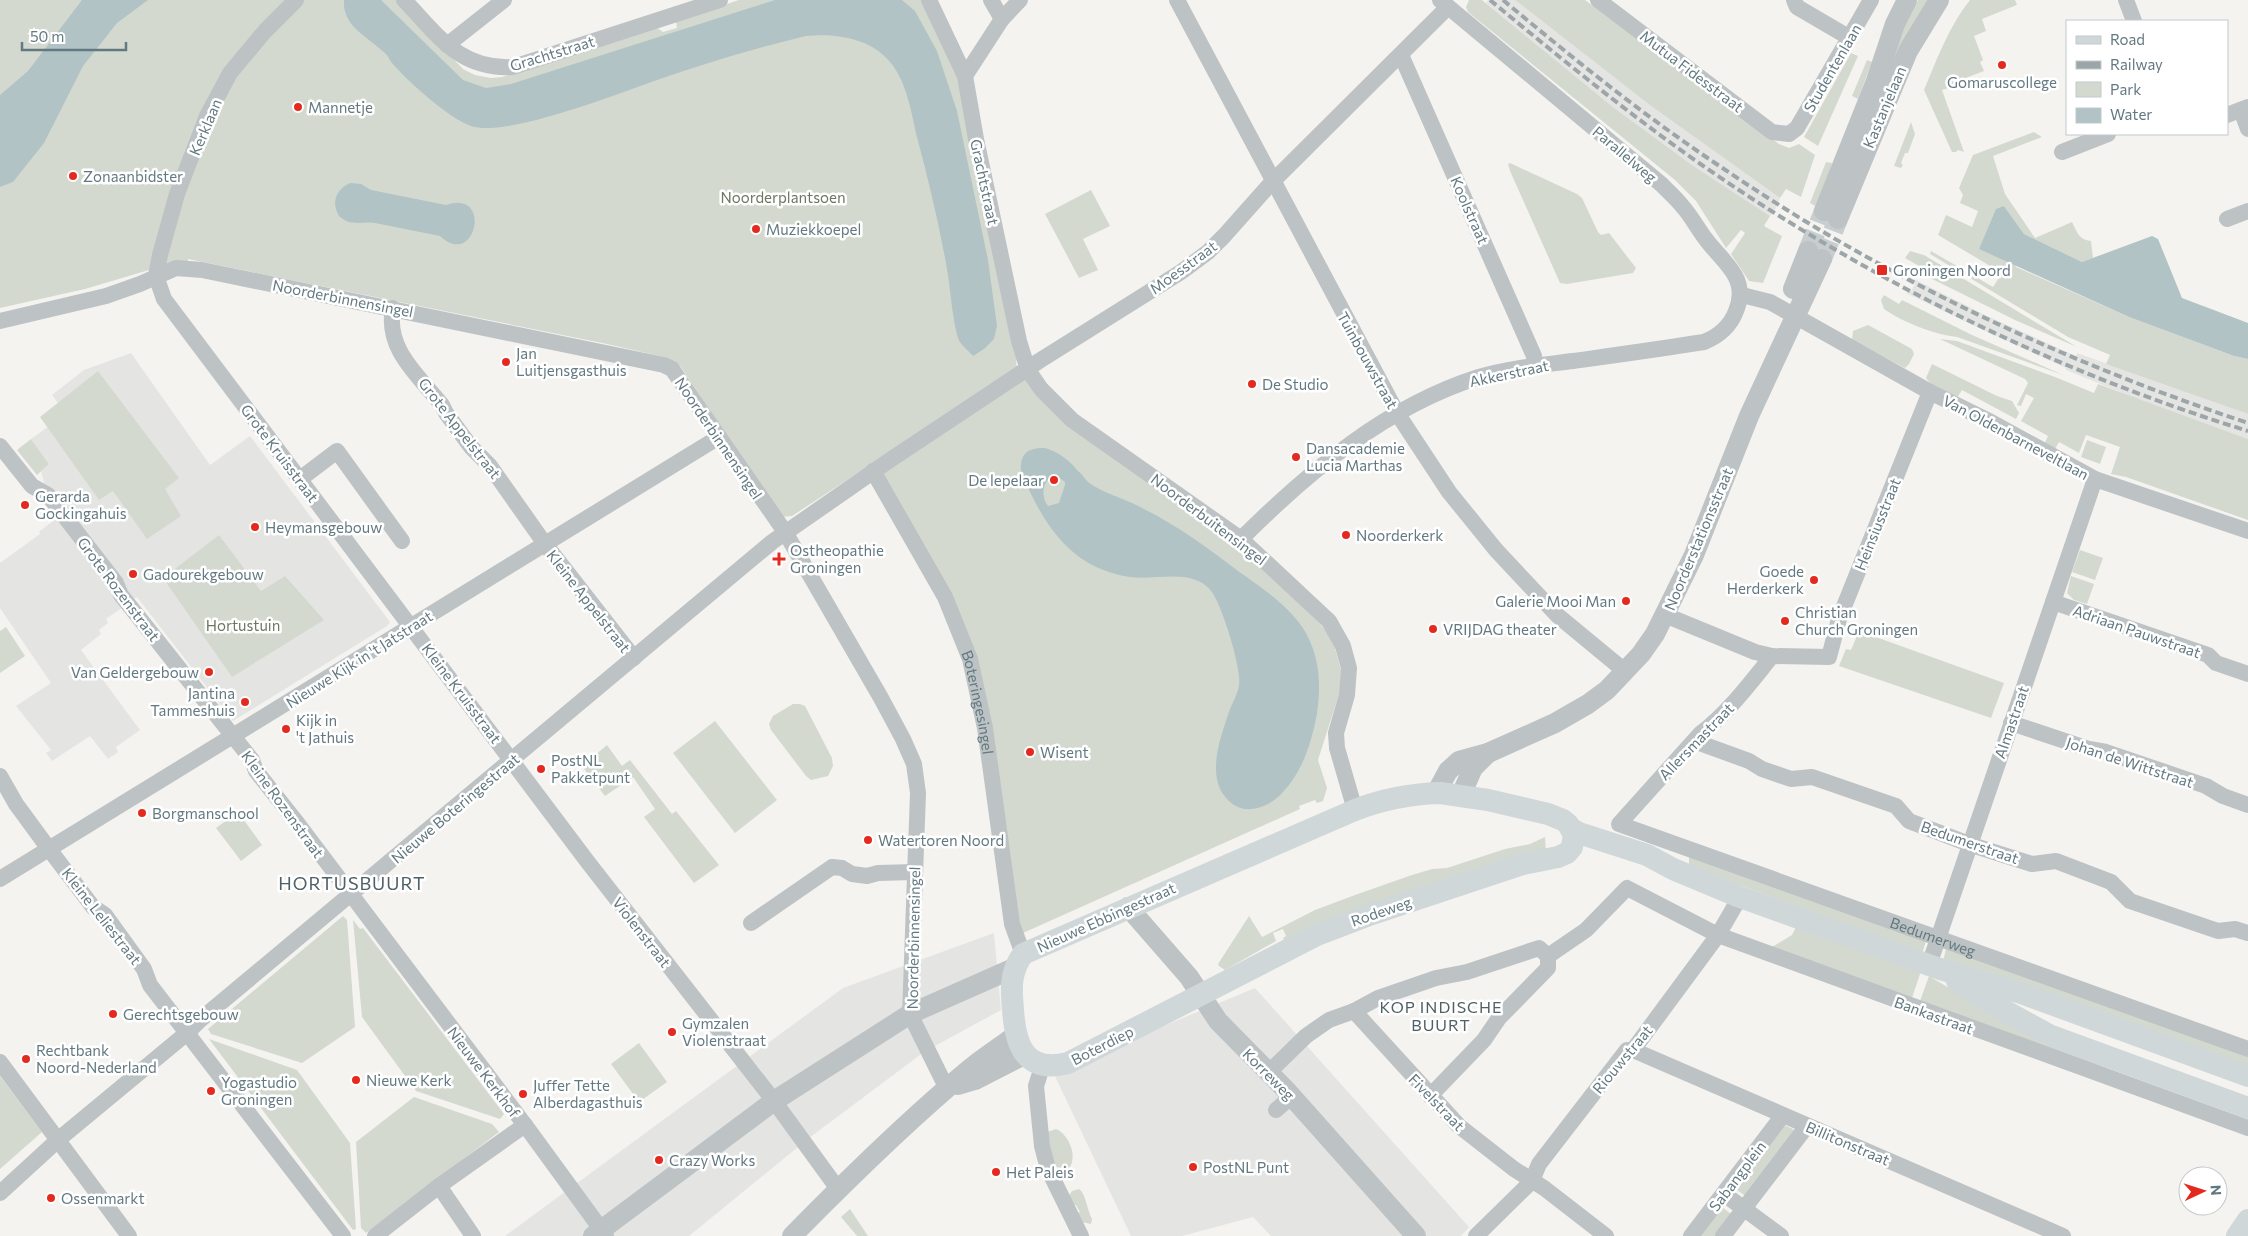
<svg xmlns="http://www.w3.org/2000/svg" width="2248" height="1236" viewBox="0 0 2248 1236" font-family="Commissioner,sans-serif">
<rect width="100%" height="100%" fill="#f4f3f0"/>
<g fill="#e4e5e3">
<polygon points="1488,0 1515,0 1651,106 1780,198 1774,212 1770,216 1692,165 1613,107 1486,3"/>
<polygon points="1914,279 1985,315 2076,356 2077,353 2248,414 2248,439 2135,398 2066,370 2066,368 1983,330 1906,293 1911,291 1915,284"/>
<polygon points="131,353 210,465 250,436 390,622 387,626 233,721 137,597 106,619 108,623 99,630 101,634 81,650 140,730 116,747 118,752 108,759 90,736 52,761 46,753 51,750 16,706 51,683 0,608 0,563 40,534 39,532 54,520 41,471 49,464 31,439 66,414 52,395 84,370"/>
<polygon points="994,933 1001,1010 924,1052 809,1138 689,1236 505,1236 843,988"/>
<polygon points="1255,988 1469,1227 1461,1236 1271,1236 1253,1217 1182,1236 1131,1236 1053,1072"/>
</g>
<g fill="#d4d9cf">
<polygon points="0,0 396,0 463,69 475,75 491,78 502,77 656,27 663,32 677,28 676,21 739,0 923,0 955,63 1017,357 1016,364 1035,394 1237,545 1314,616 1326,631 1335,648 1341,670 1340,691 1318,760 1327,788 1323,801 1317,803 1315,800 1299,806 1300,809 1023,933 1016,915 988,711 886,482 879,459 792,516 782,517 681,367 668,358 607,344 188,259 188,264 176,262 85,289 0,308"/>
<polygon points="1469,0 1482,0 1613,107 1692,165 1770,216 1764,226 1782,236 1763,283 1749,281 1731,254 1745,233 1741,230 1726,248 1696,201 1675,180 1468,12 1466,7"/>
<polygon points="1515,0 1585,0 1779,144 1789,148 1799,144 1815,155 1801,197 1786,189 1780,198 1651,106"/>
<polygon points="1918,0 1933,0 1897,66 1889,63 1902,27"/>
<path d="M1970 0H2015L2017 5 1982 19 1986 31 1974 36 1983 60 1980 62 1984 71 1958 81 1959 85 1942 90 1964 152 1958 150 1956 152H1952L1924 90C1937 59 1949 26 1970 0Z"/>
<polygon points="1851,53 1858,56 1818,146 1804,137"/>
<polygon points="1867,60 1872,62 1858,99 1852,96"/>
<polygon points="1911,122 1915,134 1908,153 1905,153 1901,163 1903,165 1901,168 1894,166"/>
<path d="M2034 132 2042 137 1993 156 2005 194 2035 238 2072 222C2077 232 2079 240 2091 241L2093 258 2082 262 2024 234 2004 206 2016 267 2129 317 2234 356 2248 359V414L2106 364 2110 355 2068 337 1930 254 1931 251 1993 287 2002 273 1938 235 1946 215 1972 227 1978 211 1960 203 1963 195 1959 188 1973 155Z"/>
<polygon points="1826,162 1832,163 1820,209 1810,203"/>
<polygon points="1510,163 1577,194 1582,198 1598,232 1601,235 1609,233 1636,268 1633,273 1567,284 1560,283 1510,171 1508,164"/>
<polygon points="1091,190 1110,226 1083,239 1098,270 1079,278 1045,214"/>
<polygon points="1910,251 1924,255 2077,347 2015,320 1918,272 1921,267 1905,258"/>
<path d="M1884 295 1899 304 1902 300 1972 335 2063 375 1957 337C1932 334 1903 322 1884 309L1881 300Z"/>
<polygon points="1868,325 1912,349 1914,354 1909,364 1905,368 1852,340 1853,331"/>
<polygon points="1940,339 1957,341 2055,377 2094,393 2098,384 2248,439 2248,520 2126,477 2111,474 2120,447 2086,435 2079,453 2059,442 2054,451 2044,445 2048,436 2021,421 2034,398 2026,394 2021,406 2017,405 2028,383 2025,379"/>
<polygon points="1932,364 1997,396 2012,401 2019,413 2016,419 1962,390 1957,398 1931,384 1926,378"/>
<polygon points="98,371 179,478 165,489 181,516 147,539 113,491 99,500 40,417"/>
<polygon points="31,439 49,464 37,475 17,450"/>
<polygon points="2087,440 2106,447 2100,464 2081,457"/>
<polygon points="219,535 261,591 285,576 324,620 232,677 163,578"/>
<polygon points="2080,550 2103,558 2095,580 2072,572"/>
<polygon points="2071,576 2094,584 2087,604 2074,600 2067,593"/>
<polygon points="6,627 25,656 0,673 0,631"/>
<polygon points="1859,631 2004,683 1991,718 1839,666 1846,649 1851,650"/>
<polygon points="793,704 800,704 805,706 832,758 833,766 828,776 811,780 806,776 771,730 769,724 773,716"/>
<polygon points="715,721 777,800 735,833 673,753"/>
<polygon points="607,745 622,766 630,760 672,814 676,811 719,865 694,883 644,817 655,809 633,777 605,796 582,766"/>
<polygon points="238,812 262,845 241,861 216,828"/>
<polygon points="1545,837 1546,855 1286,945 1283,938 1286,936 1283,929 1273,933 1276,941 1225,970 1219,966 1218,964 1249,916 1262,937 1315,910 1355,895 1412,875 1432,869 1447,868 1505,849 1530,844"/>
<polygon points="1689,857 1926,941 1922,954 1689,866"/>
<polygon points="343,916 347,920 348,933 355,1027 302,1063 211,1034 208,1029"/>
<polygon points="353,920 360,929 363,928 504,1114 500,1119 416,1091 362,1017"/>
<polygon points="1797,925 1921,971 1912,998 1772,947 1792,935"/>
<polygon points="1946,949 2248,1057 2248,1070 1943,961"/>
<polygon points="1929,976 2021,1031 2134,1080 1920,1001"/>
<polygon points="209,1039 297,1070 350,1143 356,1229 353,1230"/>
<polygon points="639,1043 667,1082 639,1102 611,1064"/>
<polygon points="0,1076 42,1132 0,1169"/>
<polygon points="414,1097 492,1124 499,1132 366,1233 361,1228 356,1142"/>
<polygon points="1784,1125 1793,1129 1795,1134 1748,1198 1733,1187"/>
<path d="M1056 1129C1070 1135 1079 1159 1067 1171H1063L1054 1165 1047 1132Z"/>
<path d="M1079 1189C1086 1194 1087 1210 1092 1219L1091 1224 1082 1222 1075 1214 1080 1212 1076 1205 1070 1206 1068 1197 1072 1191Z"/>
<polygon points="1719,1205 1734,1216 1719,1236 1695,1236"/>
<polygon points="850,1209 868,1236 857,1236 841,1217"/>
</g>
<g fill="#b1c3c4" fill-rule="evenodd">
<polygon points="82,0 148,0 117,23 83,66 44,143 13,182 0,187 0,95 28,71"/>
<path d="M344 0H381L463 80 486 88 511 84 775 0H902L915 11 937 51 957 111 988 260 997 326 994 339 984 349 973 356C969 351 963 347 960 342 954 333 950 288 948 275 940 228 929 182 917 137 911 112 907 82 890 62 871 38 835 33 806 36 756 48 706 63 657 80 620 93 506 138 471 126 450 119 407 81 392 63 389 60 389 57 386 54 370 38 342 27 344 0Z"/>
<path d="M350 183 361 184 371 190 446 205C493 188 476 270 440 236L375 223C361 221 351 227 339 216 331 203 336 189 350 183Z"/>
<polygon points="2004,206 2024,234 2082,262 2152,236 2158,239 2182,298 2248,323 2248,359 2234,356 2129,317 1979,249 1996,209"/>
<path d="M1045 448C1059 452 1069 460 1078 471 1082 474 1085 479 1088 482 1104 494 1127 499 1144 509 1178 526 1208 548 1238 571 1262 588 1291 607 1306 633 1320 659 1321 685 1317 713 1312 741 1303 771 1283 792 1270 807 1245 817 1229 801 1204 778 1221 736 1230 709 1233 702 1238 693 1239 685 1242 669 1222 606 1212 592 1193 567 1156 581 1130 577 1069 568 1043 523 1021 472 1019 454 1028 447 1045 448ZM1051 476H1057L1065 482V485L1059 503 1048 506C1041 497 1042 484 1051 476Z"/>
</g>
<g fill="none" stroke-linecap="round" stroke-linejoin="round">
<g stroke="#c8cecf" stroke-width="20" stroke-dasharray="20 10" stroke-linecap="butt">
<polyline points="1808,251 1824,211"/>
<polyline points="1822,259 1838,219"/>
</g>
<g stroke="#bdc2c4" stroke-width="16">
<polyline points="296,0 265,31 230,73 207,116 177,194 160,255 156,276 164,299 587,861 774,1101 838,1189"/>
<path d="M404 0C438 35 459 70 513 67L720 0"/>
<polyline points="929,0 965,76 976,139 1019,341 1028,370 1041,389 1072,420 1241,539 1329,621 1343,646 1349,668 1347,695 1336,733 1337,748 1355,810"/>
<polyline points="991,0 1002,19"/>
<polyline points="1177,0 1397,413 1449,492 1496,550 1557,615 1626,672"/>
<polyline points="1598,0 1772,132 1789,134 1797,128 1871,0"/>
<polyline points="1794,0 1797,7 1850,38"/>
<polyline points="2126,0 2134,21"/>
<polyline points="447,45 504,0"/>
<polyline points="1401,55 1534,356 1536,366"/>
<polyline points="965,76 1002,19 1020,0"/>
<polyline points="2241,110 2248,129"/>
<polyline points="2227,115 2248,107"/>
<polyline points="2062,152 2108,134"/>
<polyline points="2227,219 2248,211"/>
<polyline points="1742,295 1770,302 1930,392 1991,422 2095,479 2248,531"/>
<path d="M393 308C385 349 418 375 442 405L446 413 471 447 490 466 545 544 634 658"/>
<polyline points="0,321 106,296 140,284 176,268 202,270 664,365 672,369 785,532 881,698 903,739 914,764 918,793 910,1014 947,1089"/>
<polyline points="0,446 32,486 48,495 116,583 121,595 252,760 256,771 298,824 525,1125 439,1186 375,1236"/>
<path id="s1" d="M873 471 945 597 970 659 985 728 1012 924 1023 954"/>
<polyline points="300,479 337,451 402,541"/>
<path d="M1241 539C1309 471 1387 406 1479 377 1509 368 1542 365 1573 361 1616 355 1660 349 1704 342 1719 336 1730 327 1736 311 1749 279 1726 265 1708 242 1699 231 1692 217 1683 207 1677 199 1669 192 1661 184L1440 0"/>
<polyline points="2053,602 2208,655 2216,663 2248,674"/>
<polyline points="1665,615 1755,652 1772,656 1829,657 1839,619 1930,392"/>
<path id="s2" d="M1772 656C1750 683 1728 713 1700 734L1619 824 2248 1049"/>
<polyline points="2011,723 2089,749 2106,752 2206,786 2223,796 2248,805"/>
<polyline points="1694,741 1749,761 1762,769 1791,779 1812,777 1896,806 1909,821 1969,844 2032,864 2056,861 2111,882 2130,901 2218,931 2235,929 2248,933"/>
<polyline points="0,776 16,804 49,849 93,907 105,915 144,969 150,985 343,1236"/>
<polyline points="0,879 719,437"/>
<polyline points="751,923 832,867 842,868 852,874 867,876 878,873 915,872"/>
<polyline points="1548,956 1586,930 1627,888 1718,935 2248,1128"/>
<polyline points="1929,965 2095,479"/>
<polyline points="1354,1011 1459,1126 1514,1169 1544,1188 1606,1236"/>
<polyline points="1633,1050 2063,1236"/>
<polyline points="0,1062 129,1236"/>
<polyline points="1043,1064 1036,1086 1042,1146 1048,1169 1081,1236"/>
<polyline points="1268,1073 1306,1036 1329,1020 1354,1011 1378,998 1436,978 1467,972 1539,948 1548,956"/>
<polyline points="1430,1096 1484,1040 1499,1018 1548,968 1548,956"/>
<polyline points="1276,1110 1292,1096"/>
<polyline points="525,1125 606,1236"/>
<polyline points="439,1186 473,1236"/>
<polyline points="0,1193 59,1139 187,1033 200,1020 772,542 890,460 1039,361 1181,272 1208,252 1224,236 1272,182 1448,7"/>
<polyline points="1724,1194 1781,1236"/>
<polyline points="1476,1236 1532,1181 1539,1164 1627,1050 1633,1050 1718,935 1740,897"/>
<polyline points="1691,1236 1783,1115"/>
<polyline points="1723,1236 1807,1126"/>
</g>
<g stroke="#bdc2c4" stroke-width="20">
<polyline points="1824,211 1876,81 1895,24 1907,0"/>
<polyline points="1838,219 1908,51 1939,0"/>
<polyline points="1793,289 1808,251"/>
<polyline points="1436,793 1448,771 1459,761 1488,753 1555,723 1588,704 1607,690 1641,654 1655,634 1694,555 1749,416 1822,259"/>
<polyline points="1461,795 1473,768 1488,753"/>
<polyline points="1128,907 1189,977 1218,1021 1286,1090 1416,1236"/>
<polyline points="958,1085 975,1080 1026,1054"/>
<polyline points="593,1236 774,1101 910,1014 1014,968"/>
<path d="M792 1236C850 1177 909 1119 972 1067 986 1056 1001 1046 1015 1036"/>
</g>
<g stroke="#d0d7d9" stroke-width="22">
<path d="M1440 793 1488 800 1548 814 1563 820 1568 824 1574 835 1572 847 1567 853 1558 857 1523 864 1372 914 1317 935 1068 1063C1025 1074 1015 1045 1013 1009 1011 988 1010 972 1023 954L1355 810C1383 799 1410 794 1440 793Z"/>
<polyline points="1572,829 1579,833 1647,855 1673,869 1740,897 1940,969 2021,993 2248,1076"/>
<polyline points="1957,981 1989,1002 2049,1035 2248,1108"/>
<polyline points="2237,1236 2248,1220"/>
</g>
<g stroke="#9ca5a8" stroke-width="4" stroke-dasharray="8 4" stroke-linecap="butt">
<path d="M1490 0C1558 56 1626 112 1699 163 1866 279 2054 371 2248 431"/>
<path d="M1503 0C1575 60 1648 119 1727 171 1888 280 2064 362 2248 423"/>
</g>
</g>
<g fill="#e42a1f" stroke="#fff" stroke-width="2">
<circle cx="2002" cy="65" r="5"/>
<circle cx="298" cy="107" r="5"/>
<circle cx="73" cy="176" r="5"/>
<circle cx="756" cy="229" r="5"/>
<rect x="1876" y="264" width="12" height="12" rx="2.5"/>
<circle cx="506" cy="362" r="5"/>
<circle cx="1252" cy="384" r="5"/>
<circle cx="1296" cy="457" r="5"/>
<circle cx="1054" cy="480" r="5"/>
<circle cx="25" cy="505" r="5"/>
<circle cx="255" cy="527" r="5"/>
<circle cx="1346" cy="535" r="5"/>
<path d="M776.5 551.5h5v5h5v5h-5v5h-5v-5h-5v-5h5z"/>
<circle cx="133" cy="574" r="5"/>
<circle cx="1814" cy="580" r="5"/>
<circle cx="1626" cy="601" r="5"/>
<circle cx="1785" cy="621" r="5"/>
<circle cx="1433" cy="629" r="5"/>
<circle cx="209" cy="672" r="5"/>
<circle cx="245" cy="702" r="5"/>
<circle cx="286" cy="729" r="5"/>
<circle cx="1030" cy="752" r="5"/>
<circle cx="541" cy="769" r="5"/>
<circle cx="142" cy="813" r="5"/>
<circle cx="868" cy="840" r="5"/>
<circle cx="113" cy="1014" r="5"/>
<circle cx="672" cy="1032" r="5"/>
<circle cx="26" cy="1059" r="5"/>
<circle cx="356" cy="1080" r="5"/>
<circle cx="211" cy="1091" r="5"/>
<circle cx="523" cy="1094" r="5"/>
<circle cx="659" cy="1160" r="5"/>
<circle cx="1193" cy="1167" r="5"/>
<circle cx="996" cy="1172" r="5"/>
<circle cx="51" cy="1198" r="5"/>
</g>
<g text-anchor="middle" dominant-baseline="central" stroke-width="5" stroke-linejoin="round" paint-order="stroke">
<g font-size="15" fill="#637981" stroke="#fff">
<text transform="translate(552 53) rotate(-17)">Grachtstraat</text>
<text transform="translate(1832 68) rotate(-60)">Studentenlaan</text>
<text transform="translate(1692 71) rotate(37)">Mutua Fidesstraat</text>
<text transform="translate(1884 107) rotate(-67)">Kastanjelaan</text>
<text transform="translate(205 127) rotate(-67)">Kerklaan</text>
<text transform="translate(1625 154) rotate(40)">Parallelweg</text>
<text transform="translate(985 182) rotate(78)">Grachtstraat</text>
<text transform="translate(1470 210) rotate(66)">Koolstraat</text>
<text transform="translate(1183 267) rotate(-36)">Moesstraat</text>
<text transform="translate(343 298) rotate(11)">Noorderbinnensingel</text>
<text transform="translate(1368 360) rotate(61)">Tuinbouwstraat</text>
<text transform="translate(1509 373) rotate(-12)">Akkerstraat</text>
<text transform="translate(460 428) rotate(52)">Grote Appelstraat</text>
<text transform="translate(2016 437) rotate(28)">Van Oldenbarneveltlaan</text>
<text transform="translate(719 438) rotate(56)">Noorderbinnensingel</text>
<text transform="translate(280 453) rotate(53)">Grote Kruisstraat</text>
<text transform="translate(1209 519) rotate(37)">Noorderbuitensingel</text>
<text transform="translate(1877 524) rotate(-68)">Heinsiusstraat</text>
<text transform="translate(1698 539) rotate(-67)">Noorderstationsstraat</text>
<text transform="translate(119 589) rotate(53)">Grote Rozenstraat</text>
<text transform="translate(589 601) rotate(52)">Kleine Appelstraat</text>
<text transform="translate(2137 631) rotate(19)">Adriaan Pauwstraat</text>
<text transform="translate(359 659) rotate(-32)">Nieuwe Kijk in 't Jatstraat</text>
<text transform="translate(462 693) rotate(53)">Kleine Kruisstraat</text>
<text stroke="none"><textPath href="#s1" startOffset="256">Boteringesingel</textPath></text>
<text transform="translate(2011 722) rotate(-71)">Almastraat</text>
<text transform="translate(1696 741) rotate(-46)">Allersmastraat</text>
<text transform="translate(2130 762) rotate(18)">Johan de Wittstraat</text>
<text transform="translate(283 804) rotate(54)">Kleine Rozenstraat</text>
<text transform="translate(455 808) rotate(-40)">Nieuwe Boteringestraat</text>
<text transform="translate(1970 842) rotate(19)">Bedumerstraat</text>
<text transform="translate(1381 911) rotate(-19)">Rodeweg</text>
<text transform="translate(102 916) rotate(52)">Kleine Leliestraat</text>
<text transform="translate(1106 917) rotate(-24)">Nieuwe Ebbingestraat</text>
<text transform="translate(642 932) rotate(52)">Violenstraat</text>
<text stroke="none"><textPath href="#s2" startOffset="561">Bedumerweg</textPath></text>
<text transform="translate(913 938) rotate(-89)">Noorderbinnensingel</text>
<text transform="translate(1934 1015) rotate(20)">Bankastraat</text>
<text transform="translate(1102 1045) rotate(-27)">Boterdiep</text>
<text transform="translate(1622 1059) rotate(-50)">Riouwstraat</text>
<text transform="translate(484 1072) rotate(53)">Nieuwe Kerkhof</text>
<text transform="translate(1269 1074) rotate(45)">Korreweg</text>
<text transform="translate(1437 1102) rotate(46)">Fivelstraat</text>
<text transform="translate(1848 1143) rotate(23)">Billitonstraat</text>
<text transform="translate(1737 1176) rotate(-53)">Sabangplein</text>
</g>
<g font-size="15" fill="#637981" stroke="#fff" text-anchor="start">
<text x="2002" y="82" text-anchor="middle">Gomaruscollege</text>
<text x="308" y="107">Mannetje</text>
<text x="83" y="176">Zonaanbidster</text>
<text x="766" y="229">Muziekkoepel</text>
<text x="1893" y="270">Groningen Noord</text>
<text x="516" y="353">Jan<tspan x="516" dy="17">Luitjensgasthuis</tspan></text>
<text x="1262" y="384">De Studio</text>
<text x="1306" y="448">Dansacademie<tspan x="1306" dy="17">Lucia Marthas</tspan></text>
<text x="1044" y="480" text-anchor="end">De lepelaar</text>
<text x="35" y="496">Gerarda<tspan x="35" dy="17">Gockingahuis</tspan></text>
<text x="265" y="527">Heymansgebouw</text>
<text x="1356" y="535">Noorderkerk</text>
<text x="790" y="550">Ostheopathie<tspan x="790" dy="17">Groningen</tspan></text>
<text x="1804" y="571" text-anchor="end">Goede<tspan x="1804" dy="17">Herderkerk</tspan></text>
<text x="143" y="574">Gadourekgebouw</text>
<text x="1616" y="601" text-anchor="end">Galerie Mooi Man</text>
<text x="1795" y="612">Christian<tspan x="1795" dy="17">Church Groningen</tspan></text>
<text x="1443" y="629">VRIJDAG theater</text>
<text x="199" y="672" text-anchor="end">Van Geldergebouw</text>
<text x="235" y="693" text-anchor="end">Jantina<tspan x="235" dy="17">Tammeshuis</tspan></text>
<text x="296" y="720">Kijk in<tspan x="296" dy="17">'t Jathuis</tspan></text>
<text x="1040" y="752">Wisent</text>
<text x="551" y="760">PostNL<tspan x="551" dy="17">Pakketpunt</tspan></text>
<text x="152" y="813">Borgmanschool</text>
<text x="878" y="840">Watertoren Noord</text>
<text x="123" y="1014">Gerechtsgebouw</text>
<text x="682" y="1023">Gymzalen<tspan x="682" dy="17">Violenstraat</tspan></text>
<text x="36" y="1050">Rechtbank<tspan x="36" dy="17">Noord-Nederland</tspan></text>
<text x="366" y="1080">Nieuwe Kerk</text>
<text x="221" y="1082">Yogastudio<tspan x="221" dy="17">Groningen</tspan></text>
<text x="533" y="1085">Juffer Tette<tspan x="533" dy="17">Alberdagasthuis</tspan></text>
<text x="669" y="1160">Crazy Works</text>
<text x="1203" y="1167">PostNL Punt</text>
<text x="1006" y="1172">Het Paleis</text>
<text x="61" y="1198">Ossenmarkt</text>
</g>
<g font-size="15" fill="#6a7861" stroke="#fff">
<text x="783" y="197">Noorderplantsoen</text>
<text x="243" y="625">Hortustuin</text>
</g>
<g font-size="16" letter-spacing="1" fill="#506166" stroke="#fff">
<text x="1441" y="1006">KOP INDISCHE<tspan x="1441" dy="18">BUURT</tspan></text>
</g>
<g font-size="18" letter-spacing="1" fill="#506166" stroke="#fff">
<text x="352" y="883">HORTUSBUURT</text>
</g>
</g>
<rect x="2066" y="20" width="162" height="115" fill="#ffffff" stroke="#c1c9cd"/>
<rect x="2076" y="36" width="25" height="8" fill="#d0d7d9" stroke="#c1c9cd"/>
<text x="2110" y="45" font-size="15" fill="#637981">Road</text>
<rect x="2076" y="61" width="25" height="8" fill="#9ca5a8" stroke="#c1c9cd"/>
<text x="2110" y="70" font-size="15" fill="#637981">Railway</text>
<rect x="2076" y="82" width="25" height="15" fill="#d4d9cf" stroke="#c1c9cd"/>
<text x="2110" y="95" font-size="15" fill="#637981">Park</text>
<rect x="2076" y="108" width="25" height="15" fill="#b1c3c4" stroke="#c1c9cd"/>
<text x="2110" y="120" font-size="15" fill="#637981">Water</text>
<g transform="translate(2203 1191) rotate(86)"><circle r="24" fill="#ffffff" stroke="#c1c9cd"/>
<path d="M0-4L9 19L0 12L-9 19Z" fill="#e42a1f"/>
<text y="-8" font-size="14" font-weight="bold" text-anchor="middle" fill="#637981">N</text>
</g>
<path d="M22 42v8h104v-8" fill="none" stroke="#637981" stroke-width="2.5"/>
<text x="30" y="42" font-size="15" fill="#637981" stroke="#ffffff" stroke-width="4" paint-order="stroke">50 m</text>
</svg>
